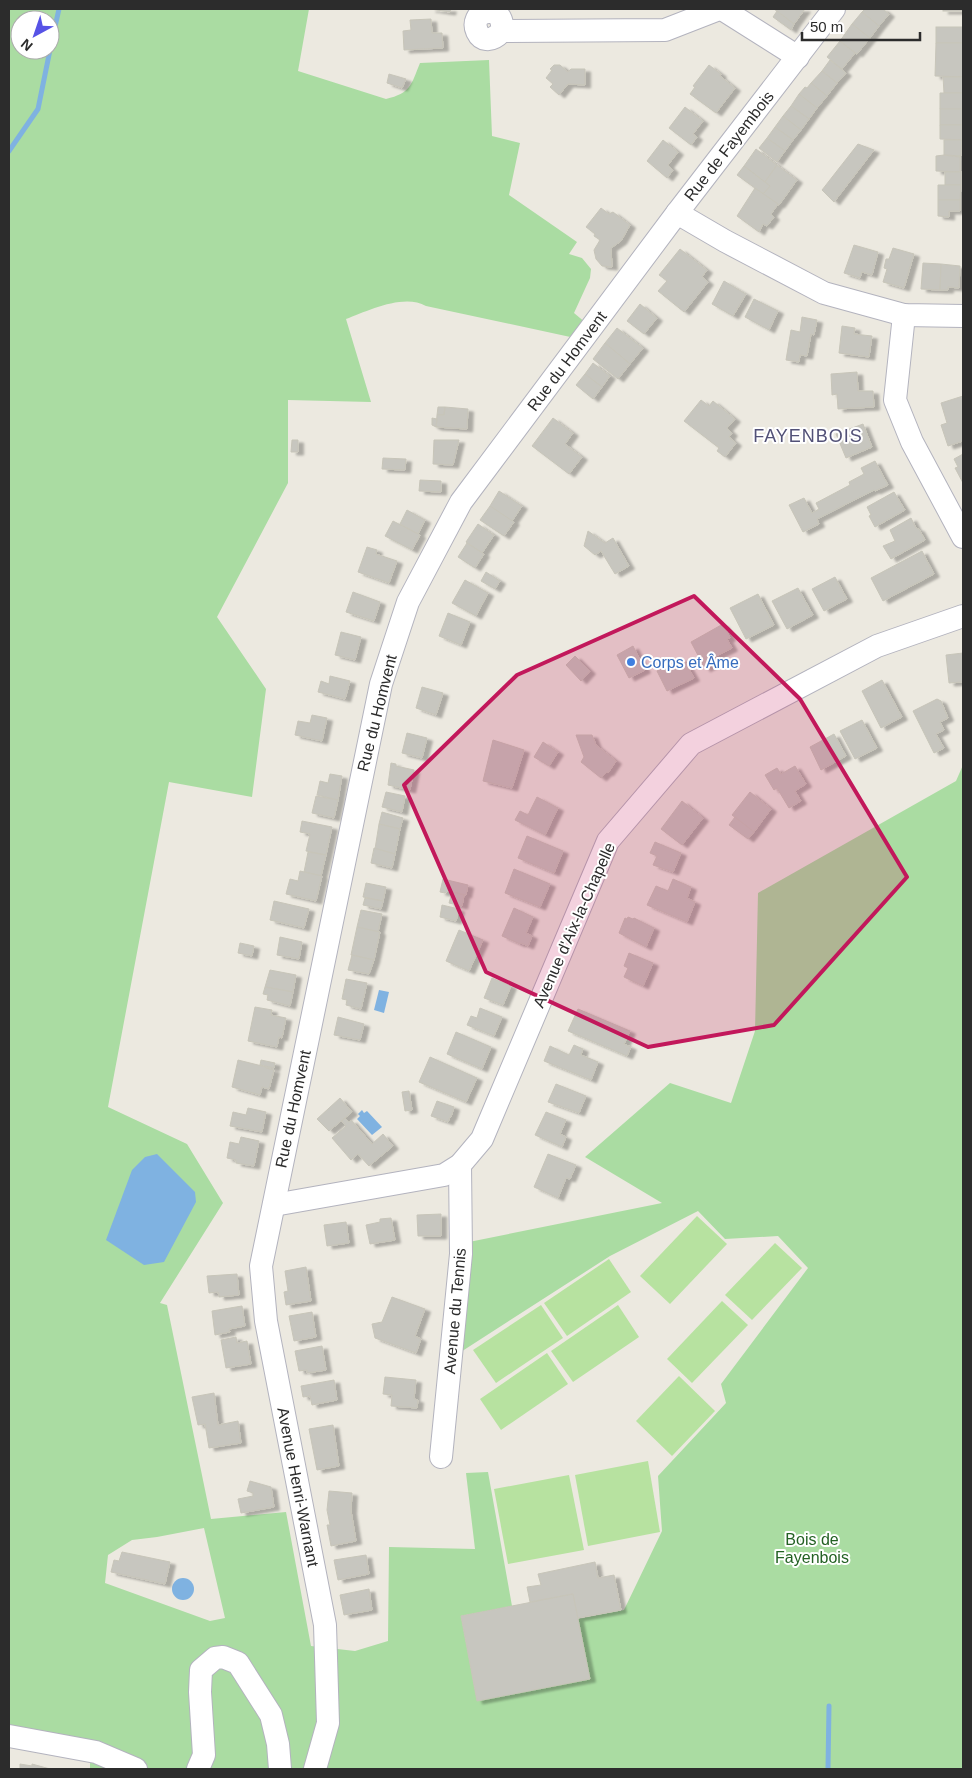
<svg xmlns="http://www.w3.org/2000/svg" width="972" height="1778" viewBox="0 0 972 1778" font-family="Helvetica,sans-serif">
<defs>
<filter id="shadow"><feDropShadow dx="5.5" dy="3" stdDeviation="1" flood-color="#0004"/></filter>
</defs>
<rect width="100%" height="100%" fill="#ece9e0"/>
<path fill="#aadca2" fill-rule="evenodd" d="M9 9H309L298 71 386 99C411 93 411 85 420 63L489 60 492 136 520 143 509 195 577 242 569 254 582 258 591 269 590 278 574 313 586 323 575 338 426 306C404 293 367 311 346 319L371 402 288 400V483L217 617 266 689 252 797 169 782 108 1107 187 1144 223 1203 160 1303 167 1305 211 1519 286 1512 311 1646 355 1651 388 1641 389 1547 475 1549 466 1473 488 1472 512 1606 461 1616 477 1700 578 1619 624 1610 662 1531 658 1476 726 1403 721 1384 808 1268 778 1236 725 1239 698 1211 610 1256 453 1357 464 1243 662 1203 585 1157 670 1083 731 1103 755 1031 758 893 956 781 963 765V1769H90V1750L9 1734ZM20 20H50V50H20ZM204 1528 225 1618 210 1621 105 1583 108 1555 132 1540 157 1537Z"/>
<g fill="#b7e2a0">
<polygon points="697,1216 727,1244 670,1304 640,1276"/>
<polygon points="775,1243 802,1268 752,1320 725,1295"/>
<polygon points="609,1259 631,1292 567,1336 544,1303"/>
<polygon points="722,1301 748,1325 692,1383 667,1359"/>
<polygon points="541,1305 563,1338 496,1383 473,1350"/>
<polygon points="618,1305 639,1337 573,1382 551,1351"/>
<polygon points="547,1353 568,1384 501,1430 480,1399"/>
<polygon points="679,1376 715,1411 672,1456 636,1421"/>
<polygon points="648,1461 660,1532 588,1546 575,1475"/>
<polygon points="569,1475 584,1550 508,1564 494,1489"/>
</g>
<g fill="#7fb2e1">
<polygon points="379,990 389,992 384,1013 374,1010"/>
<polygon points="362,1110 364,1113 367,1111 382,1127 372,1135 357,1119 360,1116 358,1114"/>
<polygon points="157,1154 195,1192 196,1202 164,1262 144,1265 106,1240 132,1170 145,1157"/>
<circle cx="183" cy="1589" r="11"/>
</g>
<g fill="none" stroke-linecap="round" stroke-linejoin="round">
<g stroke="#7fb2e1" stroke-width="5">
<polyline points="50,49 59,9"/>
<polyline points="9,151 38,109 50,50"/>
<polyline points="828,1769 829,1706"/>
</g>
</g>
<g fill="#c7c6bf" stroke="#c7c5b9" filter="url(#shadow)">
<polygon points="430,9 451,9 450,12"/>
<polygon points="774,9 805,9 794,24"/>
<polygon points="865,9 883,9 889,14 879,26 862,12"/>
<rect x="943" y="9" width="20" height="2"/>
<polygon points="777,11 794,24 791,30 773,17"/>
<polygon points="862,12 879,26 870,38 852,24"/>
<polygon points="431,19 432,33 442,33 443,48 404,50 403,31 411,30 410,20"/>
<polygon points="852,24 870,38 857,54 840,41"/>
<rect x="936" y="27" width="27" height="16"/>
<polygon points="840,41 855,53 842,69 827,57"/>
<polygon points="936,43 963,43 963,77 935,76"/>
<polygon points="830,60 846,73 837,83 822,71"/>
<polygon points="554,65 560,65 568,72 571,69 585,69 585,85 568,84 559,95 550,87 553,84 546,78 552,70 550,69"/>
<polygon points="709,65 721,74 720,76 735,88 716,113 690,94 695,87 693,86"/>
<polygon points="822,71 837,83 827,96 811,83"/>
<polygon points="389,74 406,79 402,88 387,83"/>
<polygon points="943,77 963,77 963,93 944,93"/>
<polygon points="811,83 827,96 817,108 799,94 805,87 807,88"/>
<polygon points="940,93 963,93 962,109 940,109"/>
<polygon points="799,94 817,108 809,119 791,106"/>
<polygon points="791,106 809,119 801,130 783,116"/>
<polygon points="685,107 703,121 693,134 697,137 691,145 669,128"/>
<rect x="940" y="109" width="22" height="16"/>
<polygon points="783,116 801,130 793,140 775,127"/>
<polygon points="940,125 962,125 962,140 940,139"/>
<polygon points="775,127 793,140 785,151 767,138"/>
<polygon points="767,138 785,151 777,162 759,148"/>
<polygon points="663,140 678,152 668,165 673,170 667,178 647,161"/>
<polygon points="944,140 962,140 961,156 944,155"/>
<polygon points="858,144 874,150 834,202 822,190"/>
<polygon points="756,149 777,165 765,182 744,166"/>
<polygon points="944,155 960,157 960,172 936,171 936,156"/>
<polygon points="777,165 797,180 779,205 763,194 770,186 765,182"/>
<polygon points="744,166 770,186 763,194 737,175"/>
<rect x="945" y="172" width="16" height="13"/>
<polygon points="938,185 961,185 960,200 938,200"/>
<polygon points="755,188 778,204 771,214 774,217 767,226 763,224 759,232 737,216"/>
<polygon points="938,200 960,200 960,211 949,211 949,217 938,216"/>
<polygon points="601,208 609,214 613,212 630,225 621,241 611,248 612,267 602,266 596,259 594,250 600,240 594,236 595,234 586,227"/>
<polygon points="854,245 878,252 872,275 862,272 860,278 844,273"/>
<polygon points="893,248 914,254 904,288 883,282 887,269 884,268 886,259 889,259"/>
<polygon points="680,249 707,270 702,277 708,282 684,312 658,291 667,281 659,275"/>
<polygon points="923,263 941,264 940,290 921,289"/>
<polygon points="941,264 960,266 959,288 948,287 948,290 940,290"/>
<polygon points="724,281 746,294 733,316 712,304"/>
<polygon points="754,299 778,311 769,330 745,317"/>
<polygon points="640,304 657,318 644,334 627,321"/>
<polygon points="802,317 817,320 814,335 811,334 807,356 800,355 799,362 786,360 791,330 800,332"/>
<polygon points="842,326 855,328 854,334 872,336 869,357 839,353"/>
<polygon points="617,328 643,348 630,364 605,343"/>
<polygon points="605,343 630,364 618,379 593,359"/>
<polygon points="593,363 610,376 602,387 585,374"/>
<polygon points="857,372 858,391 873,391 874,407 838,409 837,394 832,395 831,374"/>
<polygon points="585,374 602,387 593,399 576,385"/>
<polygon points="963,396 963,441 948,446 941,425 947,423 941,403"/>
<polygon points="701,400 709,406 713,401 735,419 727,428 732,433 729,437 736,443 725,457 717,451 719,448 684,421"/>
<polygon points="438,407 445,407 444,415 437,415"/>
<polygon points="445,407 468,409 467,429 436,427 437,415 444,415"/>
<polygon points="432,418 437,419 436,427 432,425"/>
<polygon points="553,418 573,433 565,444 582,457 569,474 532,446"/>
<polygon points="863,424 872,447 846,458 836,434"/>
<polygon points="292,440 298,440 298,452 291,452"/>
<polygon points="434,440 459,440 453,465 433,464"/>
<polygon points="963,454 963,483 955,468 958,467 954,459"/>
<polygon points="383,458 406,459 405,470 382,469"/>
<polygon points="875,461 888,485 875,491 874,490 817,519 819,524 803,532 789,505 804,498 812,513 819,509 816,503 850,485 849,482 864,474 861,468"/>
<polygon points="420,480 441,481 441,492 419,491"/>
<polygon points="499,491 522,506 512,521 490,506"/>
<polygon points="894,492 905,510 875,527 869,516 871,515 867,507"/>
<polygon points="490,506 514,522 504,536 480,520"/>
<polygon points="407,510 425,520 418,534 400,524"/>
<polygon points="911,518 916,528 919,529 925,540 891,559 883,546 895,541 890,530"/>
<polygon points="393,521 420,535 412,550 385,536"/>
<polygon points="478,524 494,535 482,553 466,542"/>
<polygon points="588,531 605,543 613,538 629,566 615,574 601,551 595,555 584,546"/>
<polygon points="467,543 484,554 475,568 458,557"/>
<polygon points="367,547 377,550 376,554 397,561 389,583 358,572"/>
<polygon points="922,551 934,574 883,601 871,578"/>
<polygon points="486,572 500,581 495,589 481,581"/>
<polygon points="835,577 847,599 824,611 812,589"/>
<polygon points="465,580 488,593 476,616 452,603"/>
<polygon points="798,588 813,615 787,629 772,601"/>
<polygon points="353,592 380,602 374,621 346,612"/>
<polygon points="758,594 774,625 746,639 730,608"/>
<polygon points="448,613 470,622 461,645 439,636"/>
<polygon points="723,624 730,638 727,639 732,648 702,663 691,642"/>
<polygon points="341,632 361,637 355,660 335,655"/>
<polygon points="633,646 645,670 629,678 617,655"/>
<polygon points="963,653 963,682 949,683 946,655"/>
<polygon points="575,656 590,671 581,681 566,665"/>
<polygon points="683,658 694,678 667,691 657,671"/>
<polygon points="712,658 715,663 705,669 702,663"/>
<polygon points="330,676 350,681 345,699 318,692 321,681 329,684"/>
<polygon points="882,680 902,717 881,728 862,691"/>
<polygon points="422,687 443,693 436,715 416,708"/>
<polygon points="937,699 941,701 948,718 940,722 944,730 936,734 944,748 934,753 913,711"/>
<polygon points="312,715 327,718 322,741 295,735 298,721 310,723"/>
<polygon points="862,720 877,748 855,759 840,731"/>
<polygon points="407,733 427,738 422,758 402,753"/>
<polygon points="834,734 846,756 821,770 810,747"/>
<polygon points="576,735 592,735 596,745 616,761 608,773 607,772 601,778 581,762 584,757"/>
<polygon points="493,740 524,750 512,788 483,781"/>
<polygon points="543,742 558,752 549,766 534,757"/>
<polygon points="391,763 396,764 396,766 414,770 410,790 388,785"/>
<polygon points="795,766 806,784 795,791 801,801 789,808 777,788 774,790 765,775 777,768 781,774"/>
<polygon points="330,774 342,776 338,800 317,795 320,781 328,783"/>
<polygon points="386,792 405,796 402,812 382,807"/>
<polygon points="750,792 771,809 754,832 732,815"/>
<polygon points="316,796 338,800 334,818 312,813"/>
<polygon points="537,797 558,808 545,835 515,820 520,811 528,815"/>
<polygon points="682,801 703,818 682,845 661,829"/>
<polygon points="382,812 403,818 400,829 379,824"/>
<polygon points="735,817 754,832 748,839 729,825"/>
<polygon points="302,821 332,827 326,855 306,851 310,834 300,832"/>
<polygon points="379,824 400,829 395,854 375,849"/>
<polygon points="527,836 563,851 554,873 518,858"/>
<polygon points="655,842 681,853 673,872 653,865 657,856 650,853"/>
<polygon points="374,848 395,854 392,868 371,863"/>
<polygon points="308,852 326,855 321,876 304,872"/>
<polygon points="514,869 550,884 540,907 505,893"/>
<polygon points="300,871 322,876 316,901 286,894 290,879 298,881"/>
<polygon points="443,879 468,885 466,895 448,891 445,893 440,892"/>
<polygon points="673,879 691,887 687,898 695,902 687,922 647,905 656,886 668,891"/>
<polygon points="366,883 386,887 383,901 363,897"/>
<polygon points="452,892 464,895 462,906 449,903"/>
<polygon points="365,898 383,901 381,909 363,905"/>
<polygon points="274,901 309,909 304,928 270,920"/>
<polygon points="442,905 459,909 456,921 440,917"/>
<polygon points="514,908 533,917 526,933 532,936 528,946 521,943 520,944 502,936"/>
<polygon points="361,910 382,914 378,932 357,927"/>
<polygon points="628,917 633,919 634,918 654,928 646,947 619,933 625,918 627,919"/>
<polygon points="357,927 380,932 374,960 351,955"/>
<polygon points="459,930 483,940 469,971 446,961"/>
<polygon points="280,937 302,942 299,959 277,955"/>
<polygon points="240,943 254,946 252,956 238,953"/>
<polygon points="629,953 653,963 643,986 624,977 628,968 624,966"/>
<polygon points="352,955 374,960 369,974 348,970"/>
<polygon points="270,970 296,975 293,992 265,987"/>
<polygon points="492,978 511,986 503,1005 484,998"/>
<polygon points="346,979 367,983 361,1009 346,1005 347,1000 342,999"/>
<polygon points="265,987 293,992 290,1006 267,1000 268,995 263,994"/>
<polygon points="255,1007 272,1010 271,1015 286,1018 282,1038 279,1037 277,1047 248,1041"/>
<polygon points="480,1008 502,1017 494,1036 467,1025 471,1016 477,1018"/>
<polygon points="578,1009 630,1031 624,1044 631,1047 627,1056 568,1031"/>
<polygon points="338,1017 364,1024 360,1040 334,1035"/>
<polygon points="456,1032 491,1047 482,1069 447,1054"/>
<polygon points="574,1045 583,1049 581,1055 598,1062 591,1080 544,1061 550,1046 569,1055"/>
<polygon points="430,1057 477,1078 466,1102 419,1082"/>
<polygon points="238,1060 266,1067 266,1068 274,1070 269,1089 262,1087 260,1095 232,1087"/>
<polygon points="261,1060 275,1063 274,1068 260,1065"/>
<polygon points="556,1084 586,1096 579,1113 548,1102"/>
<polygon points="409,1091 412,1110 405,1111 402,1092"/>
<polygon points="340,1098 352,1112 329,1131 317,1119"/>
<polygon points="437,1101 454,1107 451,1117 450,1117 448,1122 431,1116"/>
<polygon points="248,1108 266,1112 262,1132 230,1126 233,1112 246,1115"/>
<polygon points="546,1112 566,1120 560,1134 566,1137 562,1147 535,1135"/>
<polygon points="345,1118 349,1122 351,1120 372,1144 383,1134 393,1146 369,1166 358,1154 351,1160 332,1138 346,1126 342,1121"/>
<polygon points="241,1137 259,1141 254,1166 236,1163 236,1160 227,1158 230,1142 239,1144"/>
<polygon points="548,1154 576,1165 570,1179 566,1178 558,1198 534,1187"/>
<polygon points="441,1214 441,1236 418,1236 417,1215"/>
<polygon points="391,1218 395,1240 370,1244 366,1225 380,1222 380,1219"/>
<polygon points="346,1222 349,1243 327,1246 324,1225"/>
<polygon points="306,1267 311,1301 286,1305 284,1292 288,1291 285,1271"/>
<polygon points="237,1274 239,1295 219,1297 218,1292 209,1293 207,1276"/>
<polygon points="392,1297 425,1309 415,1336 421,1339 416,1353 375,1338 372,1324 382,1322"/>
<polygon points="242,1306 245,1326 229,1329 230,1332 215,1335 212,1311"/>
<polygon points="312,1312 316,1337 294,1341 289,1316"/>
<polygon points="236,1337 237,1343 247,1341 251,1364 226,1368 221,1340"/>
<polygon points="322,1346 326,1370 307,1373 307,1370 299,1371 295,1351"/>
<polygon points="385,1377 416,1380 414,1399 418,1400 417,1408 391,1406 392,1395 383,1394"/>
<polygon points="334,1380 337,1400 312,1405 310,1396 303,1397 301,1386"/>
<polygon points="214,1393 218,1425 238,1421 241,1443 209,1448 205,1424 198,1425 192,1397"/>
<polygon points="333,1425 339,1466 317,1470 309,1429"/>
<polygon points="250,1481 271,1487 274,1507 241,1513 238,1499 253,1496 253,1493 247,1491"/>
<polygon points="329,1491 352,1493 351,1511 356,1541 331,1546 327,1525 330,1525 327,1510"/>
<polygon points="122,1552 170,1562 165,1584 111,1572 114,1560 119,1561"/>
<polygon points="366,1555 369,1574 338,1580 334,1560"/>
<polygon points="595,1562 598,1578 614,1575 621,1610 577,1618 573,1594 530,1602 527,1587 541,1585 538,1574"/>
<polygon points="369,1589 372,1610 344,1615 340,1595"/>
<polygon points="573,1594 590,1679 477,1701 461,1616"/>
<polygon points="20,1764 32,1766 32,1764 50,1769 20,1769"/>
</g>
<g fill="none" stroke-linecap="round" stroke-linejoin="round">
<g stroke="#b3b3be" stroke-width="24">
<g id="minor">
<polyline points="722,9 798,57"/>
<path d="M502 31C503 22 500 11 489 12 463 13 479 57 502 31L665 30 719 9"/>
<polyline points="677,213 725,241 824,293 904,315 963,316"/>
<polyline points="904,315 895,400 912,442 963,537"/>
<polyline points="274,1205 444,1175 460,1165 482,1139 608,841 691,744 877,646 963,616"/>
<polyline points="441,1457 461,1254 460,1165"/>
<polyline points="9,1736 96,1752 136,1769"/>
<polyline points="198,1769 204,1755 200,1692 201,1670 215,1658 223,1657 238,1663 271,1715 278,1744 280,1769"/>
<polyline points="315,1769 328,1723 325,1625 266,1321 261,1266 381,684 408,602 461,502 677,213 834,9"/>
</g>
</g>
<use href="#minor" stroke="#fff" stroke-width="22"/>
</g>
<path fill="#c2185b" fill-opacity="0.2" stroke="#c2185b" stroke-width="4" stroke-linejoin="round" d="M694 596 800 699 907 877 774 1025 648 1047 486 972 404 785 517 675Z"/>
<circle fill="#3f7fe0" stroke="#fff" stroke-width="2" cx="631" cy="662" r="5"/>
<g text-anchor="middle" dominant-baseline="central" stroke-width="4" stroke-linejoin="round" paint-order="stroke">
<g font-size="16" fill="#2c2c2c" stroke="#fff">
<text transform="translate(729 146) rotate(-52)">Rue de Fayembois</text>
<text transform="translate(567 361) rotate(-53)">Rue du Homvent</text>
<text transform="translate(377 713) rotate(-76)">Rue du Homvent</text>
<text transform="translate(574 925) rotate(-66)">Avenue d'Aix-la-Chapelle</text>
<text transform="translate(293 1109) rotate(-78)">Rue du Homvent</text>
<text transform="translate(455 1311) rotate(-85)">Avenue du Tennis</text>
<text transform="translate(298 1487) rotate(79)">Avenue Henri-Warnant</text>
</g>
<g font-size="16" fill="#366cbe" stroke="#fff" text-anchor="start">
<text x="641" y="662">Corps et Âme</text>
</g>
<g font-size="16" fill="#236123" stroke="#fff">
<text x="812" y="1539">Bois de<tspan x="812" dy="18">Fayenbois</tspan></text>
</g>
<g font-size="18" letter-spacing="1" fill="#525177" stroke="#fff">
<text x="808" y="436">FAYENBOIS</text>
</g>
</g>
<rect width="972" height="1778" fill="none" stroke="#2c2c2c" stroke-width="20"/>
<g transform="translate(35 35) rotate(220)"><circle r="24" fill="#ffffff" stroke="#ababab"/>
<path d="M0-4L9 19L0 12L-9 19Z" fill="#5753e6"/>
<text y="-8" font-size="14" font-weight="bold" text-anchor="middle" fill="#2c2c2c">N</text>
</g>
<path d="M802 32v8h118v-8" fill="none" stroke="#2c2c2c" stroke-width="2.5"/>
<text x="810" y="32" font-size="15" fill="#2c2c2c" stroke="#ffffff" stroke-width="4" paint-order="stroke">50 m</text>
</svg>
